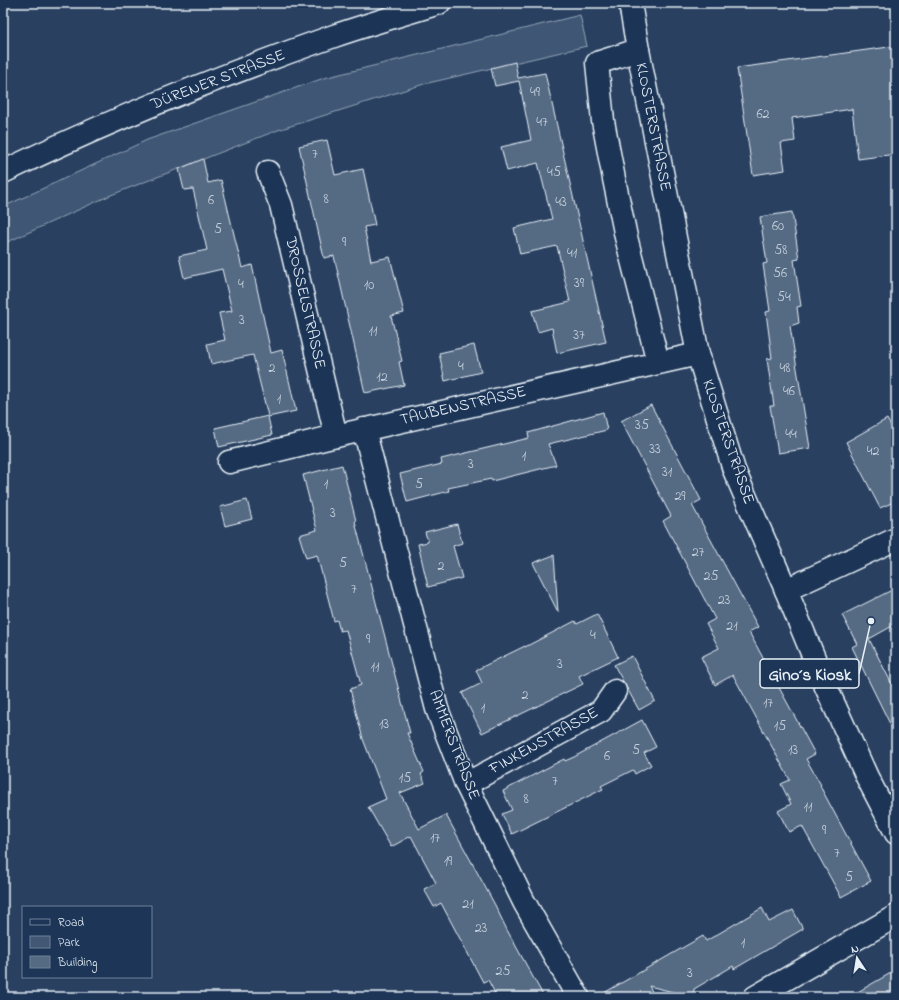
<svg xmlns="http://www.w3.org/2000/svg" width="899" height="1000" viewBox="0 0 899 1000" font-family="'Indie Flower',sans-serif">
<rect width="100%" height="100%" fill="#294061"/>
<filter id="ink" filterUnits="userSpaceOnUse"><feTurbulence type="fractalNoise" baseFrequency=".025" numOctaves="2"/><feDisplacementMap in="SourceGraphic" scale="8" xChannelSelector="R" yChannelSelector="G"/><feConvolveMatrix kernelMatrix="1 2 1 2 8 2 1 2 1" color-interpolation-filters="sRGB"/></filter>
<g filter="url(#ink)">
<polygon fill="#415774" stroke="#94a4b6" points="580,15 587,46 424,84 278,130 111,195 3,244 3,207 147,140 324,78"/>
<g fill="#556a83" stroke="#e8f1f8">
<polygon points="896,46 896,154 858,159 852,109 792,118 795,141 781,143 785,170 753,175 737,68"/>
<polygon points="515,62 518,78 545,73 606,342 557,353 552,328 538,332 532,311 570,302 557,246 520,254 514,228 552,219 538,163 507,171 501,147 531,140 519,81 495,86 491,68"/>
<polygon points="327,140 335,175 363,169 375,225 364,227 371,261 390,257 404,313 391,316 402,361 399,362 404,385 365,393 334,256 324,258 299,146"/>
<polygon points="203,159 208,183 221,180 242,268 252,265 271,353 282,350 296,411 268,417 272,435 219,447 215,428 268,416 253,355 211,364 207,344 225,340 219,313 232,311 222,269 184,278 179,256 207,250 193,189 184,190 179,169"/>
<polygon points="792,212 799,259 794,260 801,306 797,307 799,323 790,326 810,448 778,453 770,406 774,406 767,359 772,358 766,312 770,311 763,264 767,263 760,217"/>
<polygon points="474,345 481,372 445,381 439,353"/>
<polygon points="651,405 701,500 692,505 758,627 749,632 815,754 806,759 821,785 820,786 871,881 841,897 802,826 789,832 778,811 791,804 781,784 790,780 733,675 715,685 701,657 719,648 706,624 715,619 663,521 671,516 621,421"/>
<polygon points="603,412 607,430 548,444 556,465 492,481 491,479 448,488 449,491 407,502 400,474 442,464 441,459 529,438 528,433"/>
<polygon points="887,419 896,435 896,460 890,463 896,476 896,501 880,508 846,442"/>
<polygon points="342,465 356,521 355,522 410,733 407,733 424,772 421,774 425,783 400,793 419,829 446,815 495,905 507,930 544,997 497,997 488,980 483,982 441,903 434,907 424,889 436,883 411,836 391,847 368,807 386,799 363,739 350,689 361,685 346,630 340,631 337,620 334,621 317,555 306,558 299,535 317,530 303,475"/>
<polygon points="247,500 252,519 225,526 220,507"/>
<polygon points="457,524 462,543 453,546 462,578 428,587 418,544 428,542 425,532"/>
<polygon points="554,555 558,612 533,563"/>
<polygon points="896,588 896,624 869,639 896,692 896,736 852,647 857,644 842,615"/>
<polygon points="597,614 618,657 579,676 583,684 482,733 462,693 482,683 476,670 525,646 525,647 575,621 577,624"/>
<polygon points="632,656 655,701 639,710 614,665"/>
<polygon points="642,720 656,747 644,753 651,765 635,774 633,770 601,786 603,789 512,834 502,814 512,810 503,791 564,759 565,761 574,757"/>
<polygon points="762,908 769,922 793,910 803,929 734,969 733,966 694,989 693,997 649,986 655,997 597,997 703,936 706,941"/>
<polygon points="896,970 896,997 849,997"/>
</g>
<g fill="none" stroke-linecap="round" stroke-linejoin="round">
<g stroke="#e8f1f8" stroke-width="25">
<g id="street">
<polyline points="630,3 638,50 698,354 734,470 786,590 826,687 867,777 896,833"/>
<polyline points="638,50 597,63 603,121 614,179 626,237 658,362"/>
<polyline points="268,172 281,205 336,436"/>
<polyline points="364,429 437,709 466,784 524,902 578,997"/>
<polyline points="229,462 336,436 698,354"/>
<polyline points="786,590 896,539"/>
<polyline points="466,784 601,711 615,691"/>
<polyline points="755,997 896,916"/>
</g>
</g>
<g stroke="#e8f1f8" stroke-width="25">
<path id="secondary" d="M3 172C110 120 222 75 334 36 369 24 404 14 439 3"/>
</g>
<use href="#street" stroke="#1d3557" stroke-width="22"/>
<use href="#secondary" stroke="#1d3557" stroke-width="22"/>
</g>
</g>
<g text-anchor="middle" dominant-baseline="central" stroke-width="3" stroke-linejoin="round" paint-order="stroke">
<g font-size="14" fill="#c3cfdb">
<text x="535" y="92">49</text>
<text x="763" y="114">62</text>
<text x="542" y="122">47</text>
<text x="315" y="154">7</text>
<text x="554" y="172">45</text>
<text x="326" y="199">8</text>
<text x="211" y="200">6</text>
<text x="561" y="202">43</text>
<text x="778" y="226">60</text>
<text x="218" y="229">5</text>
<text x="344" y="242">9</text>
<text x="781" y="250">58</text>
<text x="572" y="253">41</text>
<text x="780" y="273">56</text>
<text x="579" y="283">39</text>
<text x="241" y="284">4</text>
<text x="369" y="285">10</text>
<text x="784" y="297">54</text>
<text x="242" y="320">3</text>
<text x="373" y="331">11</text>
<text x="579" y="335">37</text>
<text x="461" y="366">4</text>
<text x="272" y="368">2</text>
<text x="785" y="368">48</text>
<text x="382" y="377">12</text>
<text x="789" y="391">46</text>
<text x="279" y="399">1</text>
<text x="642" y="425">35</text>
<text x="791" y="434">44</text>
<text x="655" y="449">33</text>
<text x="873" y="451">42</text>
<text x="524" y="456">1</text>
<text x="471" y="464">3</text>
<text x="667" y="472">31</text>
<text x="326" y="484">1</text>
<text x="419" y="484">5</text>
<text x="680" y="496">29</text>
<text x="333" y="513">3</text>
<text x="698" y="552">27</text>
<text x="343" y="563">5</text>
<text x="441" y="566">2</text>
<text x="711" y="576">25</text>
<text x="354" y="589">7</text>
<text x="724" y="600">23</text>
<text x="732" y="626">21</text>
<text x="593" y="635">4</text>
<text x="368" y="639">9</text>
<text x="560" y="664">3</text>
<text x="375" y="667">11</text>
<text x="525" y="695">2</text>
<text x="768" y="703">17</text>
<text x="483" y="708">1</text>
<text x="384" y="724">13</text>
<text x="780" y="726">15</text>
<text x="636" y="750">5</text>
<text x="793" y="750">13</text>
<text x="607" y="756">6</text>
<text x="405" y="778">15</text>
<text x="555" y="781">7</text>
<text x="526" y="799">8</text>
<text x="808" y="807">11</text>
<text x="824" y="830">9</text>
<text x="435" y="838">17</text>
<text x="837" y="853">7</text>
<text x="448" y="861">19</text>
<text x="849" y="877">5</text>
<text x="468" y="904">21</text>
<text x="481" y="928">23</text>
<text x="743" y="943">1</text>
<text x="503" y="971">25</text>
<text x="690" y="973">3</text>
</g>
<g font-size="16" fill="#e8f1f8" stroke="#1d3557">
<text transform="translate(218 80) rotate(-21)">DÜRENER STRASSE</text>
<text transform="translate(653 127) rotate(79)">KLOSTERSTRASSE</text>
<text transform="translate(305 303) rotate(77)">DROSSELSTRASSE</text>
<text transform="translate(463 406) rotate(-13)">TAUBENSTRASSE</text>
<text transform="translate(728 442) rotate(71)">KLOSTERSTRASSE</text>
<text transform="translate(544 741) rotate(-29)">FINKENSTRASSE</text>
<text transform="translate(454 745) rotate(69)">AMMERSTRASSE</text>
</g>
</g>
<path fill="none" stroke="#e8f1f8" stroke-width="1.5" d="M871 621L859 674"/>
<circle fill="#e8f1f8" stroke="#1d3557" stroke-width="1.5" cx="871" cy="621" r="4"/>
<rect fill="#1d3557" stroke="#e8f1f8" stroke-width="1.5" x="760" y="659" width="99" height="29" rx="4"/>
<g font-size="17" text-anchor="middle" font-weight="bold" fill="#e8f1f8">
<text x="810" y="680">Gino´s Kiosk</text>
</g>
<rect width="899" height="1000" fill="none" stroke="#1d3557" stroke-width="16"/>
<rect x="8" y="8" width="883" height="984" fill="none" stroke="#e8f1f8" stroke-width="1.5" filter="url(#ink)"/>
<rect x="22" y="906" width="130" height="72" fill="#1d3557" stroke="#6e8097"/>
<rect x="30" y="919" width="20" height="6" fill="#1d3557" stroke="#6e8097"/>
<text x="58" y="926" font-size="12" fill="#e8f1f8">Road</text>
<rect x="30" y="936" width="20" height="12" fill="#415774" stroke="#6e8097"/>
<text x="58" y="946" font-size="12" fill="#e8f1f8">Park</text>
<rect x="30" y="956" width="20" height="12" fill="#556a83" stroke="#6e8097"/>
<text x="58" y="966" font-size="12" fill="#e8f1f8">Building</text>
<g transform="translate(857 958) rotate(348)" stroke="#1d3557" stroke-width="3" paint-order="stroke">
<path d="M0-3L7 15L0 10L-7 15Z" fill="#e8f1f8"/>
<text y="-6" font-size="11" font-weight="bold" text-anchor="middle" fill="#e8f1f8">N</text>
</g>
</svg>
